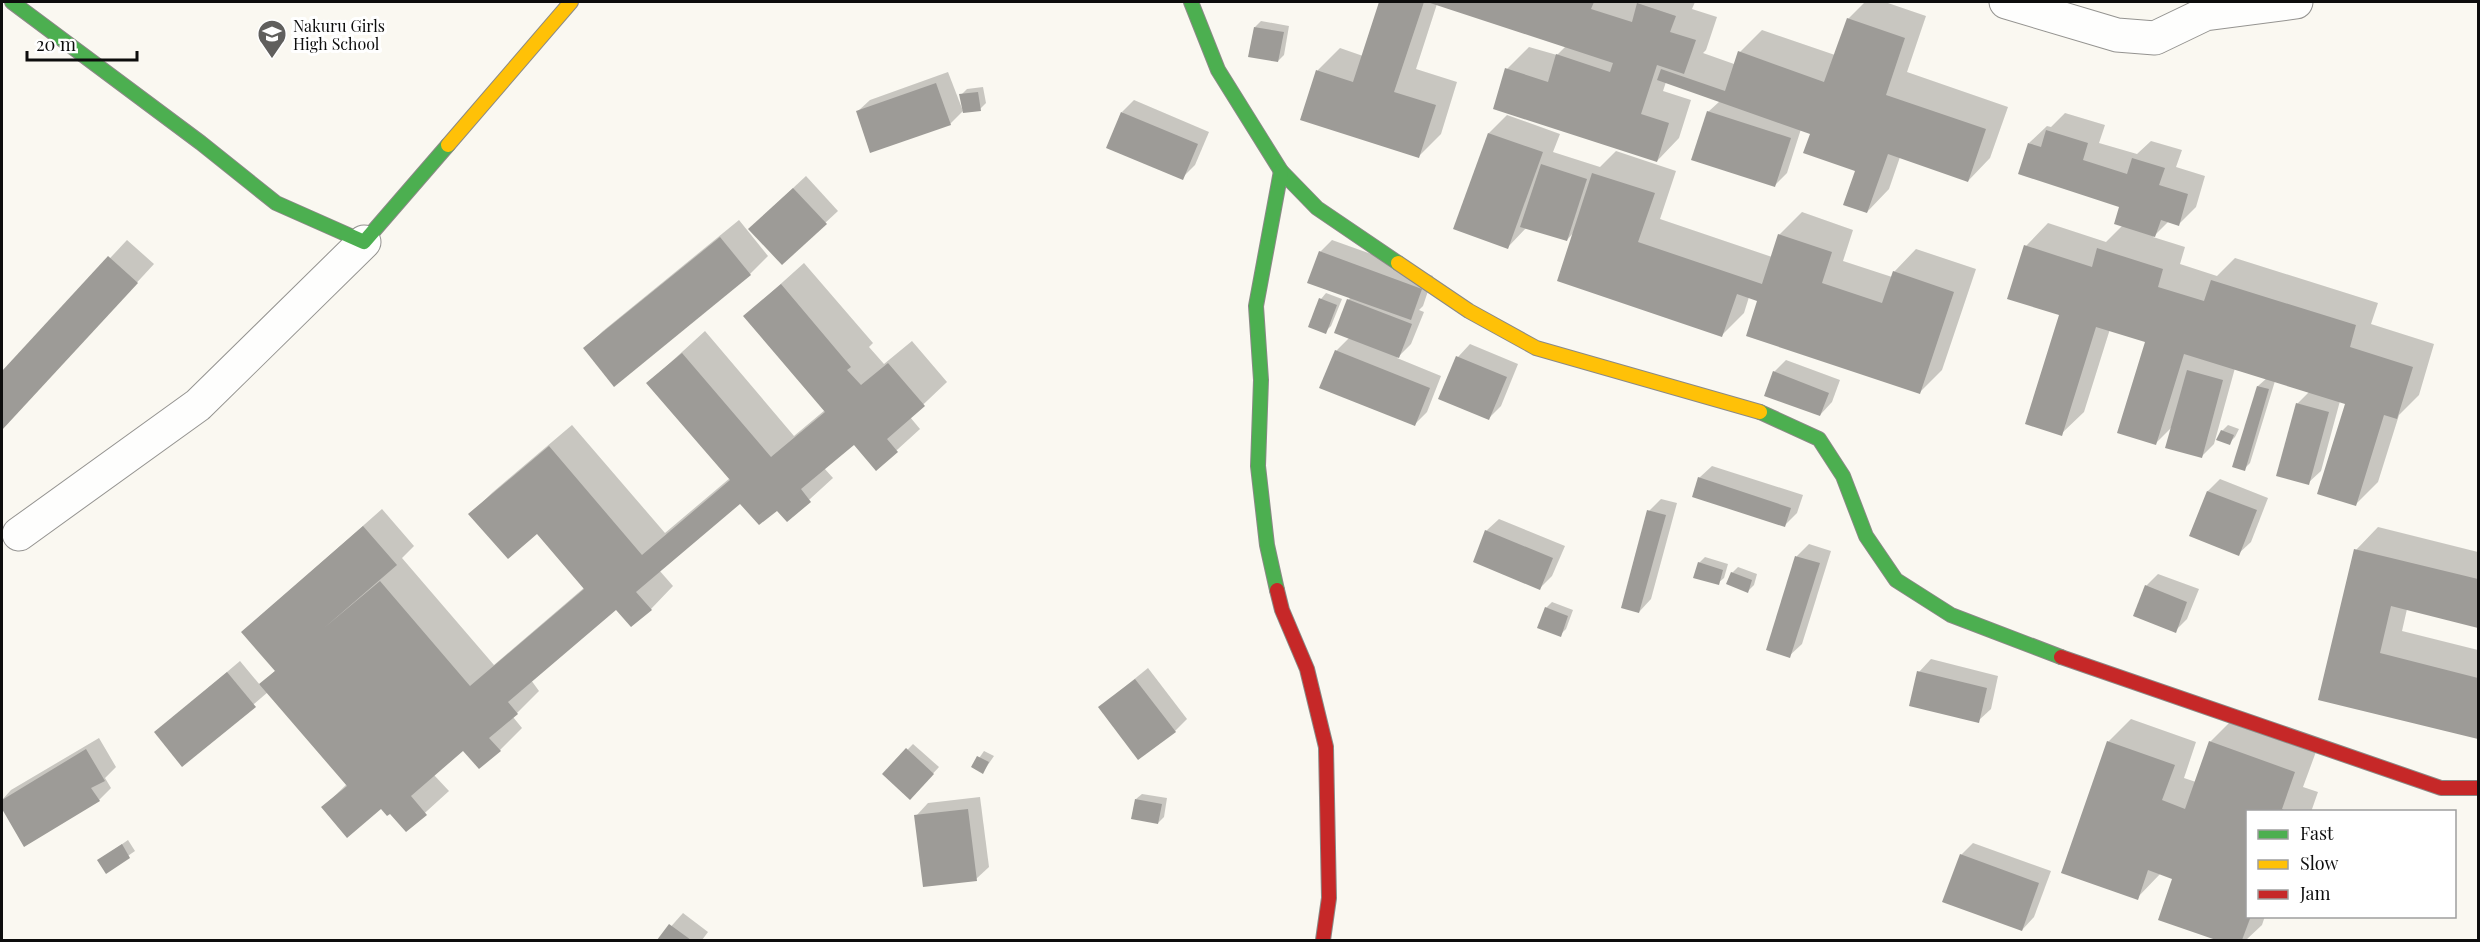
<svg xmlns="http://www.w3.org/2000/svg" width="2480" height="942" viewBox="0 0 2480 942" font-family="'Playfair Display',serif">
<rect width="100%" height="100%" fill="#faf8f1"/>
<g fill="#0003">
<polygon points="1381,2 1695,2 1692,9 1717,17 1706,50 1703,53 1734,64 1740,52 1762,30 1835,55 1848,19 1865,2 1885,2 1926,16 1907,72 2008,107 1990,158 1968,181 1900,157 1889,189 1867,212 1856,170 1812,133 1801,129 1787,173 1775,185 1708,112 1720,101 1666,82 1663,91 1691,100 1679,138 1657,161 1507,69 1529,47 1557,55 1566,46 1437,4 1416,69 1457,82 1441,134 1418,157 1302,119 1318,70 1340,48 1363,56"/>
<polygon points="1261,21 1289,26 1284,55 1278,61 1255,27"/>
<polygon points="948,72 963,111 950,124 857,112 870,100"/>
<polygon points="983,87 986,103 980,109 961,95 967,89"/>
<polygon points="1134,100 1209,132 1195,165 1182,178 1122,112"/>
<polygon points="2065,113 2105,125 2099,143 2137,154 2151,141 2182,150 2176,167 2205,176 2196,207 2178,225 2169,221 2153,237 2185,247 2180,264 2217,276 2235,258 2378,303 2371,324 2434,344 2419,395 2399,415 2378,482 2356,504 2347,403 2340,401 2321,471 2308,483 2297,404 2309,392 2275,381 2250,463 2244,469 2258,386 2267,378 2235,368 2214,444 2202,456 2173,426 2155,444 2147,341 2110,329 2084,412 2061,434 2060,314 2026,246 2048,223 2106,242 2123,225 2121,206 2029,143 2047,126 2051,127"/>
<polygon points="1507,115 1560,134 1553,152 1600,167 1616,151 1676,171 1660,219 1772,257 1779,235 1802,212 1853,230 1843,261 1892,277 1894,272 1916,249 1976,269 1942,370 1920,392 1759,300 1749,297 1744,313 1722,335 1574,232 1567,240 1527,227 1508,247 1489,133"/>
<polygon points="806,176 838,211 782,263 762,217"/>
<polygon points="739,220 768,256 750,274 614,384 585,348 603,331"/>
<polygon points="127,240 154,264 2,429 2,374"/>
<polygon points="1332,240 1433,276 1423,306 1419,310 1424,312 1411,344 1397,358 1441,376 1427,412 1415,424 1336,351 1350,337 1348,300 1351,297 1320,252"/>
<polygon points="804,263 873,343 869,347 884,364 912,341 947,382 910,417 920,429 876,469 854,443 824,468 833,478 787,520 777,509 740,502 659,570 673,586 651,609 616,608 531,680 539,691 513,717 522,728 500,750 464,749 434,775 449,791 406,830 390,811 381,807 323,807 347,784 268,692 183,765 156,732 240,661 260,685 276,670 243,632 382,509 414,546 402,558 494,665 585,587 538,532 470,514 493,492 572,425 665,533 730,478 648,383 705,331 794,436 825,410 745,316"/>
<polygon points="1326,293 1342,299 1331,326 1325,332 1321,299"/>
<polygon points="1470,344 1518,364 1501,406 1489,418 1440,398 1458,357"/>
<polygon points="1786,360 1840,380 1832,402 1820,415 1774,372"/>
<polygon points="2228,425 2239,429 2235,437 2229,443 2222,431"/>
<polygon points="1712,466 1803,495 1797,513 1785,525 1699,478"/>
<polygon points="2220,479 2268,498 2251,542 2238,554 2191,535 2208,491"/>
<polygon points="1661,499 1677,503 1651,599 1639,612 1649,511"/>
<polygon points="1499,519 1565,546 1552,576 1540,588 1486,531"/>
<polygon points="2378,527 2478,552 2478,627 2407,609 2402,631 2478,650 2478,737 2320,699 2356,550"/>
<polygon points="1809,544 1831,551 1802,644 1789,656 1768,649 1797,556"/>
<polygon points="1705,557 1728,564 1724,578 1718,583 1699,563"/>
<polygon points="1738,567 1757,574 1754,585 1748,591 1732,573"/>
<polygon points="2158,574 2199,589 2187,619 2175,631 2146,586"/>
<polygon points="1552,602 1573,610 1566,629 1560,635 1546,608"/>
<polygon points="1931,659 1998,676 1991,709 1978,721 1919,672"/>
<polygon points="1148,668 1187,719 1175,731 1100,707"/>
<polygon points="2131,719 2196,742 2184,778 2196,782 2210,742 2233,719 2317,749 2303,787 2318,792 2311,812 2248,812 2248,916 2265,916 2262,925 2246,940 2220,940 2160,919 2174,878 2161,873 2137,898 2108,742"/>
<polygon points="99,738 116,767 105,778 111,788 99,800 25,845 2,806 2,800 11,790"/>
<polygon points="913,744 939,767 916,792 884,774"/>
<polygon points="984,751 994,756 983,772 973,767"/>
<polygon points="1142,794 1167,798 1164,817 1158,823 1136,799"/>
<polygon points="980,797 989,867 976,879 916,816 928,803"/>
<polygon points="128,840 135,851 106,871 99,860"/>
<polygon points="1973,843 2051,871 2034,917 2022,930 1961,855"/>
<polygon points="683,913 708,932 702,940 659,940"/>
</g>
<g fill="#9d9b97">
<polygon points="1379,2 1424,2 1394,92 1436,105 1419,158 1300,120 1316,70 1353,82"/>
<polygon points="1427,2 1594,2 1591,9 1632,22 1637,3 1676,16 1670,32 1696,40 1684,74 1657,65 1641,114 1669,123 1657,162 1493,109 1505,68 1548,82 1556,54 1610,72 1613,63"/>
<polygon points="1847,18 1905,38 1886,95 1986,129 1968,182 1888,154 1867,213 1843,205 1855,171 1803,153 1810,134 1657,80 1661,69 1725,91 1738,51 1824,82"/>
<polygon points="1254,27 1284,32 1278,62 1248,57"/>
<polygon points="936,83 951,125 870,153 856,111"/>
<polygon points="978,92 981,111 963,113 959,94"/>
<polygon points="1707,111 1791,138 1775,187 1691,160"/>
<polygon points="1121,112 1198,144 1183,180 1106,148"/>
<polygon points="2046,130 2088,143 2083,160 2127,174 2132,158 2165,168 2159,185 2188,194 2179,226 2161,220 2155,237 2114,224 2119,207 2018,174 2028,143 2041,147"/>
<polygon points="1488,133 1543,152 1508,249 1453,229"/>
<polygon points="1541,164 1587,179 1567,241 1520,227"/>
<polygon points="1592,173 1655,193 1638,242 1762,284 1778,234 1832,252 1822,283 1882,303 1893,271 1954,292 1920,394 1746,336 1757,301 1737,294 1722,337 1557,281"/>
<polygon points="793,188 827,224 782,265 748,229"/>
<polygon points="720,237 751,275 614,387 583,348"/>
<polygon points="2024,245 2092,267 2097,248 2163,269 2158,287 2204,301 2211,280 2356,325 2350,347 2413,367 2397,419 2384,415 2356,506 2317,494 2345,404 2184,354 2156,445 2117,433 2145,342 2096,327 2062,436 2025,424 2059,315 2007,299"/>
<polygon points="1319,251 1422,289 1411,320 1307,283"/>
<polygon points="108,256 138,283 2,430 2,371"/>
<polygon points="781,284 851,367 847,370 861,385 888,363 925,406 887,439 898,452 876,471 854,445 801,489 811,502 787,522 777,511 759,525 740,504 636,592 652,610 631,627 616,610 508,702 518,714 489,738 501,751 479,769 463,751 411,796 427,815 406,832 390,814 387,816 381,809 347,838 321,807 347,786 259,684 275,671 241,632 363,526 397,565 324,628 380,581 470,686 584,589 537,534 508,559 468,514 549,446 642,555 730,480 646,383 682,353 771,457 825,412 743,316"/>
<polygon points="1319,298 1337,305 1326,334 1308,327"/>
<polygon points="1347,299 1412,324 1399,358 1334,333"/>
<polygon points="1335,350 1430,388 1415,426 1319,388"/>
<polygon points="1456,356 1507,377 1489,420 1438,399"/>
<polygon points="2187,370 2223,380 2202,458 2165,448"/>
<polygon points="1773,371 1829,393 1820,416 1764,396"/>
<polygon points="2257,386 2269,389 2245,471 2232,467"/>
<polygon points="2296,403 2329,412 2309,485 2276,476"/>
<polygon points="2221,430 2234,435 2230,445 2216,440"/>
<polygon points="1698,477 1791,508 1785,527 1692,497"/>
<polygon points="2207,491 2257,510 2239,556 2189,536"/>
<polygon points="1647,510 1666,515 1639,613 1621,608"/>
<polygon points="1485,530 1553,558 1540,590 1473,562"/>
<polygon points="2354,549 2478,579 2478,628 2391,606 2380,653 2478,678 2478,739 2318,700"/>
<polygon points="1795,556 1820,563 1790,658 1766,650"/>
<polygon points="1698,562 1723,570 1719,585 1693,578"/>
<polygon points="1731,572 1752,580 1748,593 1726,584"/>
<polygon points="2145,585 2187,602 2176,633 2133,616"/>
<polygon points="1545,607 1568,616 1561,637 1537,628"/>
<polygon points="1917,671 1987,688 1979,723 1909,706"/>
<polygon points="227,672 256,707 182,767 154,732"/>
<polygon points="1135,679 1176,732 1138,760 1098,707"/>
<polygon points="2107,741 2175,765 2162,800 2185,809 2209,741 2295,772 2282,809 2287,812 2248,812 2248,916 2251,916 2242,940 2216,940 2158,920 2172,879 2148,870 2138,900 2061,873"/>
<polygon points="906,748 934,774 910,800 882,774"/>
<polygon points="86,749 105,781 91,788 100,801 24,847 2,809 2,800"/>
<polygon points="977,756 989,762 983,774 971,767"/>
<polygon points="1135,799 1162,804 1158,824 1131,819"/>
<polygon points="968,809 977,881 923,887 914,815"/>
<polygon points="122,844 130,858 106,874 97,860"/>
<polygon points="1960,854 2039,883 2022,931 1942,902"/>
<polygon points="669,924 691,940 657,940"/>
</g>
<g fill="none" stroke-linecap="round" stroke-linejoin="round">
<g stroke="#949390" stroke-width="35">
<g id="street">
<polyline points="2006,2 2117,35 2155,38 2205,14 2296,2"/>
<polyline points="19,534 198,405 364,242"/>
</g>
</g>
<g stroke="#8a8986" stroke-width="16">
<g id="fast">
<polyline points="12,2 201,143 276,203 364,242 448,145"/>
<polyline points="1191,2 1218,70 1281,171 1317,208 1398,263"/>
<polyline points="1760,412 1819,439 1843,476 1866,536 1896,580 1951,615 2061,657"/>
<polyline points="1277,590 1267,545 1258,466 1261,380 1256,306 1281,171"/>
</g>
</g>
<g stroke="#8a8986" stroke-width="16">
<g id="slow">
<polyline points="448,145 571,2"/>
<polyline points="1398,263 1469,311 1536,348 1760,412"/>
</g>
</g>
<g stroke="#8a8986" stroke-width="16">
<g id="jam">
<polyline points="1277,590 1282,610 1307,669 1326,747 1329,898 1323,940"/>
<polyline points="2061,657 2441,788 2478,788"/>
</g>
</g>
<use href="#street" stroke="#fefefd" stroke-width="33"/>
<use href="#fast" stroke="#4caf50" stroke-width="14"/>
<use href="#slow" stroke="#ffc107" stroke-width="14"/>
<use href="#jam" stroke="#c62828" stroke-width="14"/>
</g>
<defs>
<g id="school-pin" transform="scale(1.5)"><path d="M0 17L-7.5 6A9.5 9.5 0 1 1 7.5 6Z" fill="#605f5d" stroke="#fff"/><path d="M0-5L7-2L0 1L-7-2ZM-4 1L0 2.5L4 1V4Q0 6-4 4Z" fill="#fff"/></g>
</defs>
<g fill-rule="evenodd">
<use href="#school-pin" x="272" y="34"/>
</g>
<g text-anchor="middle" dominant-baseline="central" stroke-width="6" stroke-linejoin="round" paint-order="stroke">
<g font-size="16" fill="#0d0d0d" stroke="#fff" text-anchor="start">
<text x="293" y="25">Nakuru Girls<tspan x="293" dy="18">High School</tspan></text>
</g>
</g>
<rect width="2480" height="942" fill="none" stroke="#0d0d0d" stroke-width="6"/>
<rect x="2246" y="810" width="210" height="108" fill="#ffffff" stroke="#9e9e9e" stroke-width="1.5"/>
<rect x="2258" y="830" width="30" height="9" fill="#4caf50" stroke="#9e9e9e" stroke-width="1.5"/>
<text x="2300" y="840" font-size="18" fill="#0d0d0d">Fast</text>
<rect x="2258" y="860" width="30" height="9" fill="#ffc107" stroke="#9e9e9e" stroke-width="1.5"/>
<text x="2300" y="870" font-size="18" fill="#0d0d0d">Slow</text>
<rect x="2258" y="890" width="30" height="9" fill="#c62828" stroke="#9e9e9e" stroke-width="1.5"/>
<text x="2300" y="900" font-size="18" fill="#0d0d0d">Jam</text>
<path d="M27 51v9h110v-9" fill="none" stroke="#0d0d0d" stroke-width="3"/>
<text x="36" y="51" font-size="18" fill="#0d0d0d" stroke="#ffffff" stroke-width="4.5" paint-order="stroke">20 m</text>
</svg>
